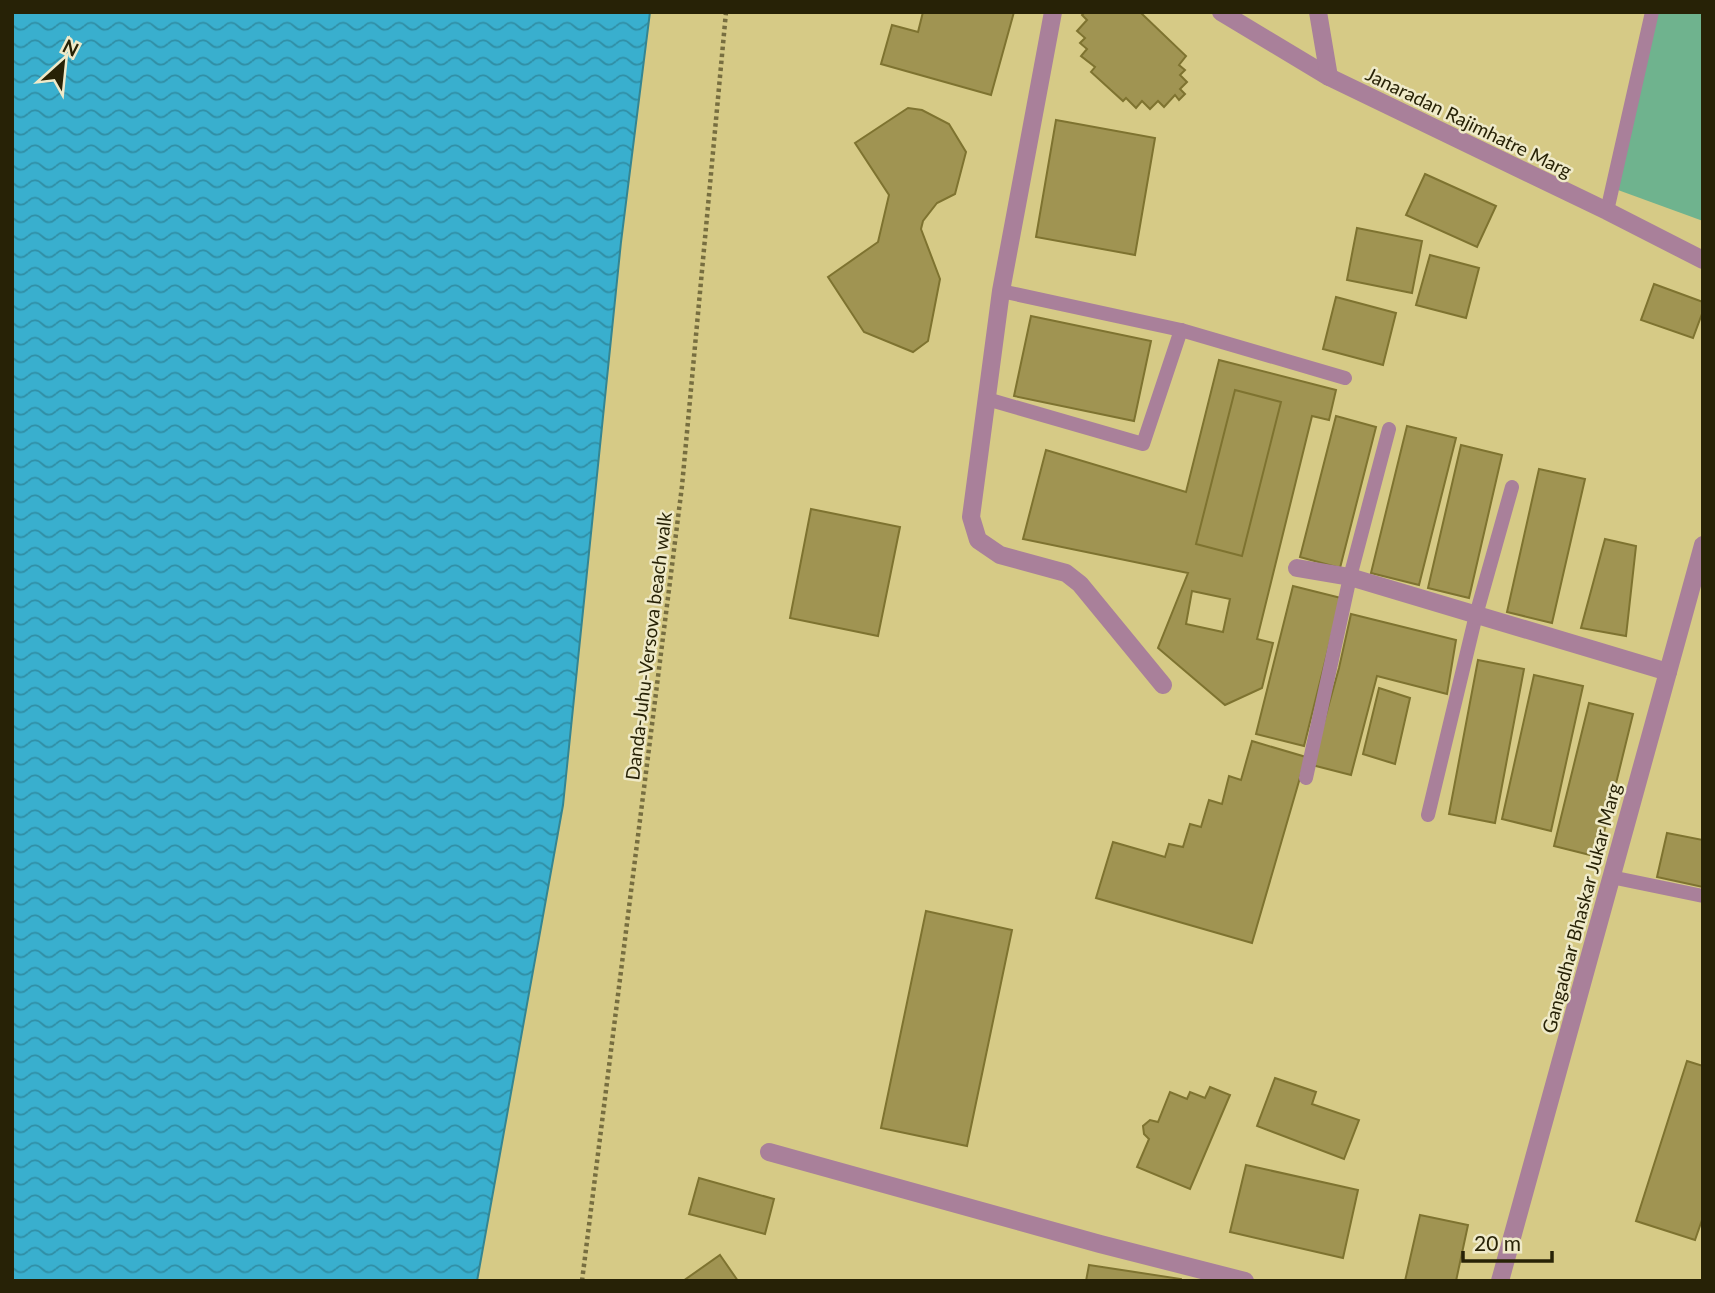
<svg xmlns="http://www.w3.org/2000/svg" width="1715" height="1293" viewBox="0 0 1715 1293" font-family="Lato,sans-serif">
<defs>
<pattern id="water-waves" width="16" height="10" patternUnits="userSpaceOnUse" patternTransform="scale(1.75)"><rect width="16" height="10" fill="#39afce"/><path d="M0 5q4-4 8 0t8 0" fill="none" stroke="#308ea5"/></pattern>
</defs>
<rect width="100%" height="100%" fill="#d6ca86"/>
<polygon fill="#6fb38e" points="1648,12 1703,12 1703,221 1607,186"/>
<polygon fill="url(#water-waves)" stroke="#348592" stroke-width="2" points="12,12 650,12 621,242 563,805 477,1281 12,1281"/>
<g fill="#a09452" stroke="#7e7330" stroke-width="2" fill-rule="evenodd">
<polygon points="923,12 1014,12 991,95 881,64 892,25 918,32"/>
<polygon points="1085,12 1140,12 1186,56 1179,65 1185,70 1180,75 1187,82 1180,89 1185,94 1179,100 1175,95 1164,107 1158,101 1150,109 1142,101 1136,108 1126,98 1123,101 1091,72 1095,67 1081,56 1087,49 1080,43 1085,38 1077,31 1087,20 1082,15"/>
<polygon points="908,108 922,110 949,124 966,152 955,194 937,203 923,221 921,229 940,279 928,341 913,352 864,332 828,277 878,242 889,195 855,143"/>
<polygon points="1056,120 1155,138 1135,255 1036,237"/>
<polygon points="1425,174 1496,206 1477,247 1406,215"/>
<polygon points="1357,228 1422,241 1412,293 1347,280"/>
<polygon points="1430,255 1479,268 1466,318 1416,305"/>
<polygon points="1654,284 1703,302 1703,311 1693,338 1641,320"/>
<polygon points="1336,297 1396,313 1383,365 1323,349"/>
<polygon points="1031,316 1151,341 1134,421 1014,396"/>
<path d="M1219 360 1336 390 1329 420 1312 416 1257 639 1273 643 1262 688 1225 705 1158 648 1188 573 1023 539 1046 450 1186 492ZM1192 591 1230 599 1223 632 1186 624Z"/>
<polygon points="1235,390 1281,402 1242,556 1196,544"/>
<polygon points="1336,416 1376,427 1340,568 1300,557"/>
<polygon points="1407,426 1456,438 1419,585 1371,573"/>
<polygon points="1461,445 1502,455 1469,598 1428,588"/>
<polygon points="1539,469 1585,479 1552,623 1507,612"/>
<polygon points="811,509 900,527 878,636 790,618"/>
<polygon points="1605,539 1636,546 1626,636 1581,628"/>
<polygon points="1293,586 1341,598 1304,746 1256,734"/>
<polygon points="1351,614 1456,640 1447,694 1377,676 1351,775 1312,765 1339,668"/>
<polygon points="1478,660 1524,669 1495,823 1449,814"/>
<polygon points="1534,675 1583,686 1551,831 1502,819"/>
<polygon points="1379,688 1410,698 1395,764 1363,754"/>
<polygon points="1589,703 1633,714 1598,857 1554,846"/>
<polygon points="1252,741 1306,757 1252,943 1096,898 1113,842 1165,857 1169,844 1183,847 1190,824 1201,827 1209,800 1222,804 1229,776 1241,780"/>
<polygon points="1667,833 1703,840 1703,887 1657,877"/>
<polygon points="926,911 1012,930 967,1146 881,1128"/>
<polygon points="1687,1061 1703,1066 1703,1217 1695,1240 1636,1221"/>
<polygon points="1275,1078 1316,1092 1312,1104 1359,1120 1344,1159 1257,1126"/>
<polygon points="1210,1087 1230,1095 1190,1189 1137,1167 1149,1139 1144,1134 1143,1126 1150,1120 1158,1122 1170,1092 1187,1099 1190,1092 1205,1098"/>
<polygon points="1246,1165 1358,1190 1343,1258 1230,1232"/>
<polygon points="699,1178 774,1199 765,1234 689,1214"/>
<polygon points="1420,1215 1468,1225 1456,1281 1405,1281"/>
<polygon points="720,1255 738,1281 683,1281"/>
<polygon points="1089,1265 1181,1279 1181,1281 1086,1281"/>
</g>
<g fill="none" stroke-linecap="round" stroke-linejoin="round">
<polyline stroke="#776e40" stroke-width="4.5" stroke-dasharray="3.5 3.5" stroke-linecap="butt" points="582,1281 682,486 726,12"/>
<g stroke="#a9809a" stroke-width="14">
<polyline points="1607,211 1652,12"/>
<polyline points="1001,291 1181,330 1345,378"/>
<polyline points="987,399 1143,444 1181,330"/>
<polyline points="1306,778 1350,577 1389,429"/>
<polyline points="1428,815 1476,615 1512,487"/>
<polyline points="1611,877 1703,896"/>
</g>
<g stroke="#a9809a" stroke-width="18">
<polyline points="1053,12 1001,291 971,517 978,540 1000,555 1066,573 1080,584 1163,685"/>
<polyline points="1221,12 1329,77 1607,211 1703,260"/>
<polyline points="1318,12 1329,77"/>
<polyline points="1297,568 1350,577 1668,672"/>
<polyline points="769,1152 1100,1244 1245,1281"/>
<polyline points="1500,1281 1703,545"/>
</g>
</g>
<g text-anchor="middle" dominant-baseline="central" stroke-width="5" stroke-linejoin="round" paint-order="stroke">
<g font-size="19" fill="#272206" stroke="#efeac9">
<text transform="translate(1469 122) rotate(26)">Janaradan Rajimhatre Marg</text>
<text transform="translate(648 646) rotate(-83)">Danda-Juhu-Versova beach walk</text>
<text transform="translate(1581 908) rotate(-75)">Gangadhar Bhaskar Jukar Marg</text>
</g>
</g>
<rect width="1715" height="1293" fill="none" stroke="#272206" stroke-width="28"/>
<g transform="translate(63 63) rotate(27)" stroke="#efeac9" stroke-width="5" paint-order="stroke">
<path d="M0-5L12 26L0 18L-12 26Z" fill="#272206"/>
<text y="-10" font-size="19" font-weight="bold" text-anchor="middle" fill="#272206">N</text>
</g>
<path d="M1463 1251v10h89v-10" fill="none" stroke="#272206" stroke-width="3.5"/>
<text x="1474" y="1251" font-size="21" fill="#272206" stroke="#efeac9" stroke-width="5" paint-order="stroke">20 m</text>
</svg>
